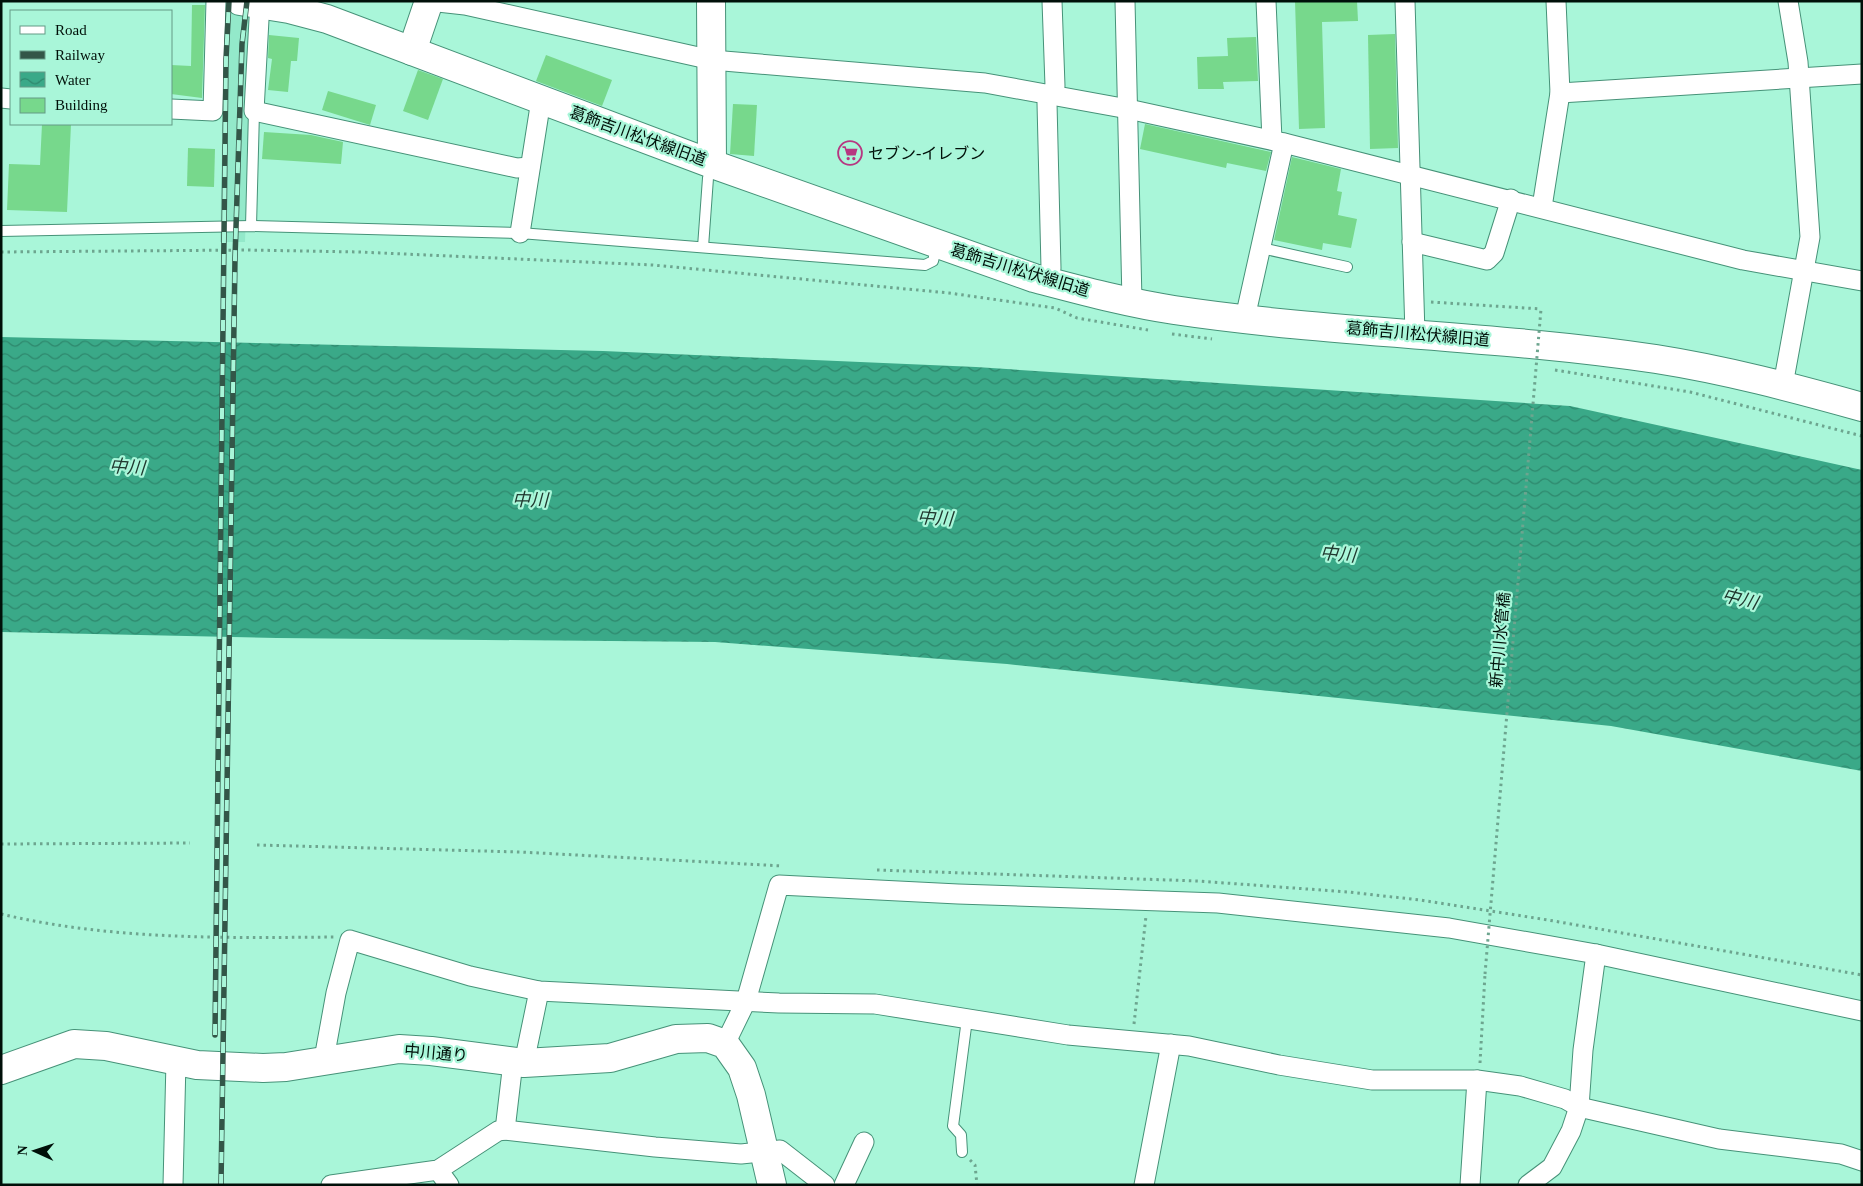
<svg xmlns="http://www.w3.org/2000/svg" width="1863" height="1186" viewBox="0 0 1863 1186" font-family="'Times New Roman','Noto Sans JP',serif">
<defs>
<pattern id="water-waves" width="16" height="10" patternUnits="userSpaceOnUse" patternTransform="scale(1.25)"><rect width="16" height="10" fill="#3aa988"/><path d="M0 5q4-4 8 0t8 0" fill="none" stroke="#2e886d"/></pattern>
</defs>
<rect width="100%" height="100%" fill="#a9f6d9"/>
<polygon fill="#93e9ca" points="225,1 255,1 250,77 245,242 220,242"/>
<polygon fill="url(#water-waves)" points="1,337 603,351 976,367 1570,406 1862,470 1862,771 1611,726 1007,664 715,642 277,638 1,632"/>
<g fill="#77d88c">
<polygon points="1295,1 1357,1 1358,21 1322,22 1325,128 1299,129"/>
<polygon points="192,5 205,5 202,98 171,94 171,65 191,66"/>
<polygon points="1395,34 1398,148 1370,149 1368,35"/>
<polygon points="269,35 299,38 297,61 291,61 288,92 268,90 272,59 268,58"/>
<polygon points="1256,37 1258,81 1223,82 1224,89 1198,89 1197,57 1228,56 1227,38"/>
<polygon points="546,55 612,80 602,106 536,81"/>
<polygon points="418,70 443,79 428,120 403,111"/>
<polygon points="328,91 376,105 370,125 322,110"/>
<polygon points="733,104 757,105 754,156 730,154"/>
<polygon points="42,124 71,124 67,212 7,210 9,164 40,165"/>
<polygon points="1145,124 1271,152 1266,171 1227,163 1226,168 1140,149"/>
<polygon points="264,132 311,135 343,142 341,164 262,159"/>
<polygon points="188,148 215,149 214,187 187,186"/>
<polygon points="1292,157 1341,169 1337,191 1342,192 1338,215 1357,219 1351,248 1323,243 1322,250 1274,240"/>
</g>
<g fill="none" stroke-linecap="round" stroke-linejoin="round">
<g stroke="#469278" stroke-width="12">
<g id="lane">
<polyline points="251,226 254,111"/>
<polyline points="1,231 251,226 520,233 925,265 933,261 937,245"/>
<polyline points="703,247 708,178 712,164"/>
<polyline points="1261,248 1347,267"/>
<polyline points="962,1152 961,1135 953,1126 967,1019"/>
</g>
</g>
<g stroke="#469278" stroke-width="21">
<g id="street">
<polyline points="260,1 254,111 517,168 530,167"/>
<polyline points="429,1 465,5 712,60 985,83 1128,109 1284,143 1743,260 1862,281"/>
<polyline points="1125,1 1132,301"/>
<polyline points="1266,1 1272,140"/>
<polyline points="1405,1 1415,334"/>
<polyline points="1560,93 1862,74"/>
<polyline points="1,98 11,99"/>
<polyline points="171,109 213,111 216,1"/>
<polyline points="1542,207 1560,93 1556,1"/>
<polyline points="520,233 541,100"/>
<polyline points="1412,242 1487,260 1494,253 1511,199"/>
<polyline points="1048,282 1051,268 1047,103 1055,86 1052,1"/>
<polyline points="1245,318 1284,143"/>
<polyline points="1783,385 1810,237 1798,62 1788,1"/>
<polyline points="725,1044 746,1001 779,885 958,894 1218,903 1449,928 1596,954 1862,1011"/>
<polyline points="324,1059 336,993 350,940 470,976 539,991 779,1003 875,1004 1068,1035 1189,1046 1279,1065 1372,1080 1477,1080 1520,1086 1565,1099 1579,1107 1719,1139 1841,1154 1862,1161"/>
<polyline points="524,1063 539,991"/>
<polyline points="505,1130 513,1062"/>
<polyline points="438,1170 449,1185"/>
<polyline points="173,1185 176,1061"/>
<polyline points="331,1185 438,1170 498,1131 505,1130 655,1147 741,1154 780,1150 825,1185"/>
<polyline points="844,1185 864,1142"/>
<polyline points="1144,1185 1171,1044"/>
<polyline points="1470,1185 1477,1080"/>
<polyline points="1528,1185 1552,1167 1571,1131 1579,1107 1583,1050 1596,954"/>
</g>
</g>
<g stroke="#469278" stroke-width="30">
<g id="secondary">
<path d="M240 1 289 9 327 19 712 164 1034 278C1080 290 1127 303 1174 310 1334 334 1497 335 1656 359 1726 370 1794 388 1862 407"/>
<polyline points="711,1 712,164"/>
<polyline points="412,51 429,1"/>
<polyline points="1,1070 74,1044 106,1046 197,1065 263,1068 286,1067 399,1049 431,1051 524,1063 610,1058 676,1039 708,1038 725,1044 742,1068 751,1095 772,1185"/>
</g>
</g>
<g stroke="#6da58f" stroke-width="3" stroke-dasharray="2.5 4" stroke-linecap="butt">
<polyline points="1,252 247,250 359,252 653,265 949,293 1055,308 1077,318 1148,330"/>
<polyline points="1431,302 1541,309"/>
<polyline points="1172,334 1212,339"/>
<polyline points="1555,370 1690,392 1862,436"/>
<polyline points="1,844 190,843"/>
<polyline points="257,845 520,852 783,866"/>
<polyline points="877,870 1198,881 1348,892 1420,900 1548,920 1862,975"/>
<path d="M1 914C111 940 223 938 335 937"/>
<polyline points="1134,1024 1146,916"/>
<polyline points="1480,1063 1485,974"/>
<polyline points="970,1160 975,1165 977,1185"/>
</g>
<use href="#lane" stroke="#fff" stroke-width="10"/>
<use href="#street" stroke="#fff" stroke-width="19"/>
<use href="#secondary" stroke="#fff" stroke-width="28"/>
<g stroke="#335648" stroke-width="5.5">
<g id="rail">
<polyline points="215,1035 226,59 229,1"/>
<polyline points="221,1185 235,258 242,44 247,1"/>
</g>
</g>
<use href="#rail" stroke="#a9f6d9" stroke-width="4" stroke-dasharray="11" stroke-linecap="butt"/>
<polyline stroke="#6da58f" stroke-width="3" stroke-dasharray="2.5 4" stroke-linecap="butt" points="1485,974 1541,309"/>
</g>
<defs>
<g id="supermarket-ring" transform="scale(1.25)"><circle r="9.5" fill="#a9f6d9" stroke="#b73681" stroke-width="1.5"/><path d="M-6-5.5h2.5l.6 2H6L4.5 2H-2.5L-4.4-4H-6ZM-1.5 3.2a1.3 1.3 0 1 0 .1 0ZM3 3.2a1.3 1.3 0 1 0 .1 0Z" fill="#b73681"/></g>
</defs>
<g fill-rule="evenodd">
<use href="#supermarket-ring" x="850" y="153"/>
</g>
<g text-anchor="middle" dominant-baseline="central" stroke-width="4.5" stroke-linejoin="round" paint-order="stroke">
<g font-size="16" fill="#001009" stroke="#a9f6d9">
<text transform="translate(638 136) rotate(20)">葛飾吉川松伏線旧道</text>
<text transform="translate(1020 270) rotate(17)">葛飾吉川松伏線旧道</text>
<text transform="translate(1418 334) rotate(5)">葛飾吉川松伏線旧道</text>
<text transform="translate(1500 640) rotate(-85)">新中川水管橋</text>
<text transform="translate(436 1053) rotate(5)">中川通り</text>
</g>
<g font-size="16" fill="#001009" stroke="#a9f6d9" text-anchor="start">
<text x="868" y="153">セブン-イレブン</text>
</g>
<g font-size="18" font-style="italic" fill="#20382f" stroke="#a9f6d9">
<text transform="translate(127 467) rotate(4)">中川</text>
<text transform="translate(530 500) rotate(1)">中川</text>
<text transform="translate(935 518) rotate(4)">中川</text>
<text transform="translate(1338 554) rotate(5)">中川</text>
<text transform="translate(1740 599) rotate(14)">中川</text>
</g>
</g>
<rect width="1863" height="1186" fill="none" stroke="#001009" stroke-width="5"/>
<rect x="10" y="10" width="162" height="115" fill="#a9f6d9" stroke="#659a86"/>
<rect x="20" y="26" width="25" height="8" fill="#ffffff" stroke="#659a86"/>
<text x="55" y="35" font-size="15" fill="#001009">Road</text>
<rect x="20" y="51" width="25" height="8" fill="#335648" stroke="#659a86"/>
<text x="55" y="60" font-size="15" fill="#001009">Railway</text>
<rect x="20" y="72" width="25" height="15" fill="url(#water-waves)" stroke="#659a86"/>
<text x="55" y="85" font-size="15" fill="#001009">Water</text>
<rect x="20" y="98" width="25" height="15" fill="#77d88c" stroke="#659a86"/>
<text x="55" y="110" font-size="15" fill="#001009">Building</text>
<g transform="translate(35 1151) rotate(273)" stroke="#a9f6d9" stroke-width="4" paint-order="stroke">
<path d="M0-4L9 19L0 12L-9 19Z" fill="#001009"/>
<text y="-8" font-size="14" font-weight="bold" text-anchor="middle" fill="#001009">N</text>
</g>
</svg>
